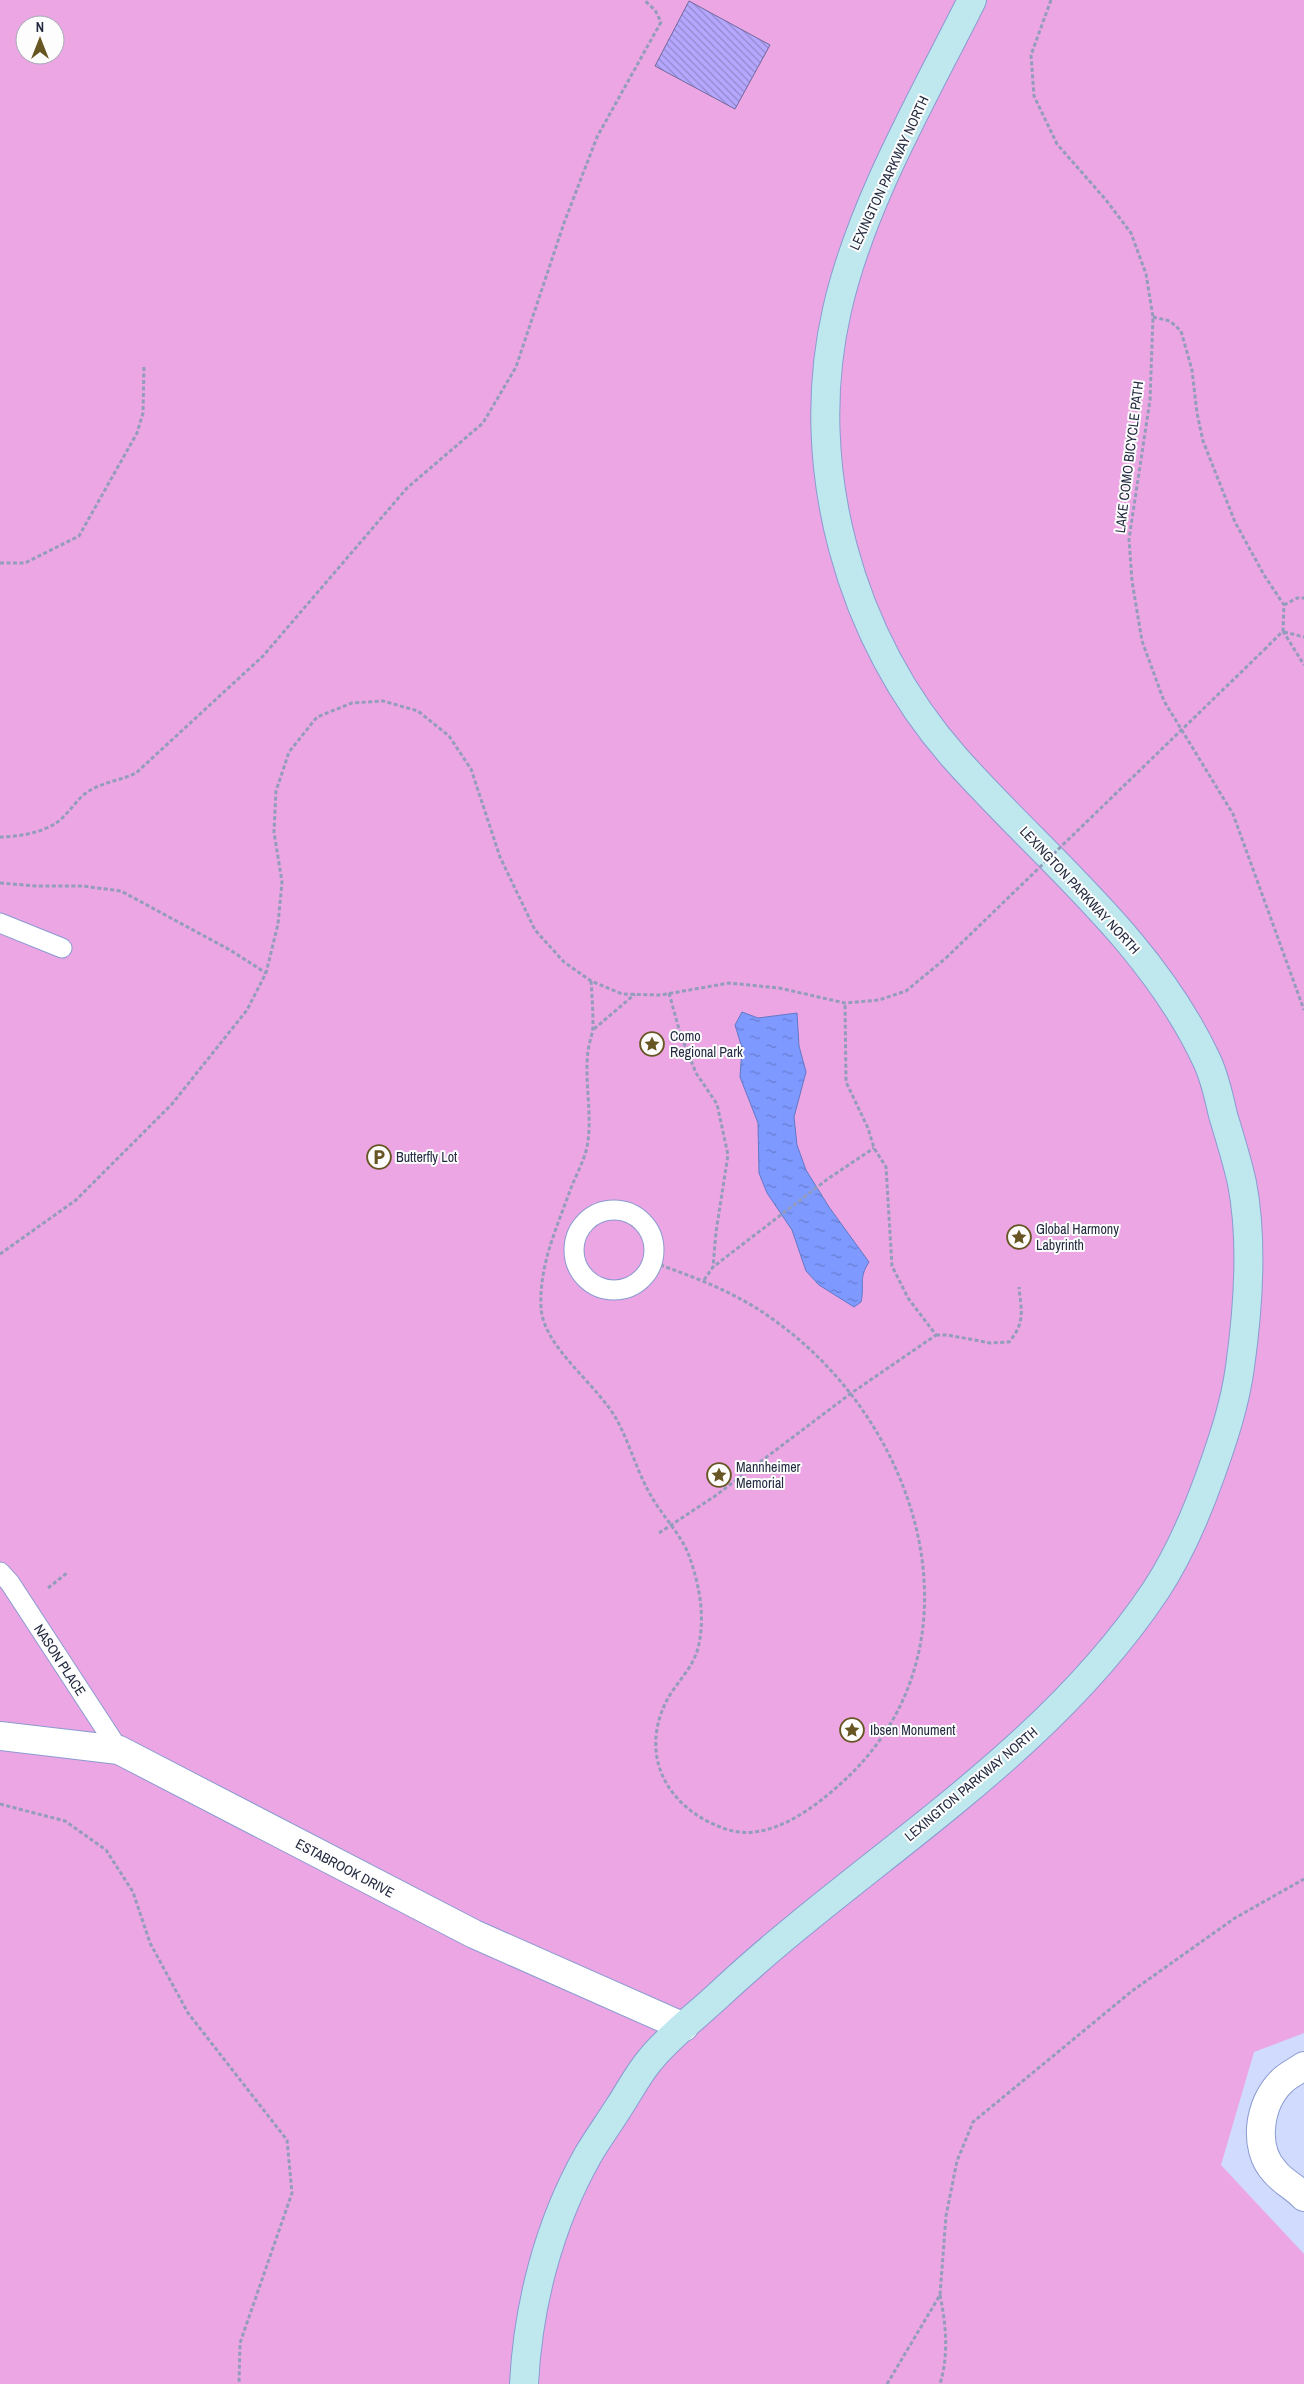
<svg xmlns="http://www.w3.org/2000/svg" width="1304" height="2384" viewBox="0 0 1304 2384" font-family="'Archivo Narrow',sans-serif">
<defs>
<pattern id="water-ripples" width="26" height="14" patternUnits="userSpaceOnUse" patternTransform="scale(1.25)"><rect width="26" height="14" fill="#7e99ff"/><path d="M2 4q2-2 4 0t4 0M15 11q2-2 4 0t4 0" fill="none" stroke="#677dd0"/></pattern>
<pattern id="building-back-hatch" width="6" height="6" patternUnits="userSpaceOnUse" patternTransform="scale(1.25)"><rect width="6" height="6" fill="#b5a7fd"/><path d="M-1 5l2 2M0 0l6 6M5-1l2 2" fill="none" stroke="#9388ce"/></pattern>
</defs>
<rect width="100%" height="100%" fill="#d0dbfe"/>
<path fill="#eba6e3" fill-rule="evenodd" d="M0 0H1304V2033L1254 2052 1221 2165 1304 2254V2384H0ZM25 25H55V55H25Z"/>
<path fill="url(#water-ripples)" stroke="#6378c6" d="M742 1012 758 1018 797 1013 799 1046 806 1072 794 1117 797 1145 806 1170 829 1207 869 1262C858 1279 865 1284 861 1302L854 1307 819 1285 806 1271 792 1230 767 1193 759 1173 758 1123 740 1077 742 1048 735 1025Z"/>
<polygon fill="url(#building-back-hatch)" stroke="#70689c" points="689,1 770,45 735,109 655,66"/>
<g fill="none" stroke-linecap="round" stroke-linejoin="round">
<g stroke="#8a9bd1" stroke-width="21">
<g id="service">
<polyline points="0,923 62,948"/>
<circle cx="614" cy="1250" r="40"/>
<polyline points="0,1572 10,1583 119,1750"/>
</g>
</g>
<g stroke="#8a9bd1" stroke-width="30">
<g id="minor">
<polyline points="0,1736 119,1750 474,1934 684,2027"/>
<path d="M1304 2066C1297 2071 1288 2075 1282 2081 1259 2103 1252 2148 1275 2172 1283 2182 1295 2187 1304 2197"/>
</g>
</g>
<g stroke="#8a9bd1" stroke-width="30">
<path id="secondary" d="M524 2384C528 2305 549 2224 588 2155 598 2138 609 2123 619 2107 629 2092 638 2074 650 2060 670 2035 699 2014 722 1992 866 1858 1045 1757 1156 1590 1179 1555 1196 1515 1210 1476 1223 1440 1235 1404 1240 1367 1248 1310 1253 1240 1242 1183 1237 1160 1230 1138 1223 1115 1219 1097 1215 1078 1207 1061 1151 940 1043 857 955 758 850 640 801 466 837 310 861 204 923 98 972 0"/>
</g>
<g stroke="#939dbb" stroke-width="3" stroke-dasharray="4 2.5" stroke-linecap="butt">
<polyline points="1051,0 1031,55 1034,96 1057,144 1106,200 1131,233 1146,274 1153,317 1150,400 1129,539 1132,581 1142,641 1164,701 1233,814 1304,1010"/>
<polyline points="1153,317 1170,321 1181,331 1192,370 1197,413 1203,441 1235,522 1264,575 1284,605 1283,631 1264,650"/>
<polyline points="0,563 25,563 79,536 137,433 143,413 144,365"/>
<polyline points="1284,605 1297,598 1304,598"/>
<polyline points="1283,631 1304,665"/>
<polyline points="1284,632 1304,637"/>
<path d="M0 837C17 837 41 833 56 823 68 815 75 801 86 793 101 782 120 781 136 773L263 656 407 488 483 423 516 367 564 223 597 137 661 22 655 10 644 0"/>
<polyline points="0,883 36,886 82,886 121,891 230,950 266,973"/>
<path d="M591 981C592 995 593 1010 593 1025 593 1034 589 1042 588 1051 584 1082 593 1115 587 1147 584 1161 576 1175 571 1188 557 1227 539 1265 541 1307 543 1348 598 1384 618 1422 630 1445 637 1471 650 1494 661 1514 679 1532 688 1553 699 1582 706 1617 698 1648 693 1668 676 1683 667 1700 637 1758 670 1812 729 1830 773 1843 822 1802 851 1774 987 1639 918 1425 778 1323 740 1294 697 1278 652 1262"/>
<polyline points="669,993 680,1033 696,1073 717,1104 728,1155 716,1232 713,1267"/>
<polyline points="594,1029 635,994"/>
<polyline points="0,1254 76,1200 172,1104 247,1010 266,973 278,924 282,882 274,832 276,791 289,752 317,717 352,703 383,701 418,711 449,736 471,769 500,857 535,930 564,962 591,981 622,994 661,995 729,983 779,988 845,1003 879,1000 906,991 946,958"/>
<polyline points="704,1280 713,1267 829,1178 874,1148"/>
<path d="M936 1335H948L990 1343 1009 1342C1026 1322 1021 1310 1019 1287"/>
<polyline points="659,1533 715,1496 850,1394 936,1335 908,1298 892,1266 886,1167 874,1148 868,1128 846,1082 845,1003"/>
<polyline points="48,1588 67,1573"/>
<polyline points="0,1804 65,1821 106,1850 133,1892 150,1943 188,2013 287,2140 292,2193 240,2343 239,2384"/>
<path d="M940 2295C946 2325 949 2354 940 2384"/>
<polyline points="887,2384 940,2295 946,2216 957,2161 973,2122 1132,1991 1235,1918 1304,1879"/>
</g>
<use href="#service" stroke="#fff" stroke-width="19"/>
<use href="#minor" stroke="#fff" stroke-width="28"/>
<use href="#secondary" stroke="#bee8ee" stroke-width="28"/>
<polyline stroke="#939dbb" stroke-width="3" stroke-dasharray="4 2.5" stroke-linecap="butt" points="946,958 1264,650"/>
</g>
<defs>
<g id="sight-ring" transform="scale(1.25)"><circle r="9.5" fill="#fdfdfd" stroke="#675623" stroke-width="1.5"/><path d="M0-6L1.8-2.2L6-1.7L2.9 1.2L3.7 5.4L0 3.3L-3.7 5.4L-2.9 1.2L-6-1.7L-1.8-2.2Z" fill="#675623"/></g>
<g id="parking-ring" transform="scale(1.25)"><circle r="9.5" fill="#fdfdfd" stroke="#675623" stroke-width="1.5"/><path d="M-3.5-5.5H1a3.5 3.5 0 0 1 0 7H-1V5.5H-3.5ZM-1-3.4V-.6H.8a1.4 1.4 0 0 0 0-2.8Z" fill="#675623"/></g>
</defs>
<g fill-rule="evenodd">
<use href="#sight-ring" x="652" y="1044"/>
<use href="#parking-ring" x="379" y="1157"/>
<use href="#sight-ring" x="1019" y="1237"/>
<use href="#sight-ring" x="719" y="1475"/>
<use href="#sight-ring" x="852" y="1730"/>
</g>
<g text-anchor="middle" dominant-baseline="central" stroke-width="4" stroke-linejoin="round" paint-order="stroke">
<g font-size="14" fill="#242b41" stroke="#fdfdfd">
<text transform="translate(889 173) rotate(-65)">LEXINGTON PARKWAY NORTH</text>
<text transform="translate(1129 457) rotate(-83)">LAKE COMO BICYCLE PATH</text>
<text transform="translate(1080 890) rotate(47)">LEXINGTON PARKWAY NORTH</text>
<text transform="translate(60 1660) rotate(57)">NASON PLACE</text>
<text transform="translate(971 1784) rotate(-40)">LEXINGTON PARKWAY NORTH</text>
<text transform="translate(345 1868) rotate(28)">ESTABROOK DRIVE</text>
</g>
<g font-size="14" fill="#242b41" stroke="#fdfdfd" text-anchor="start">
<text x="670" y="1036">Como<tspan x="670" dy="16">Regional Park</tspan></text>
<text x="396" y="1157">Butterfly Lot</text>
<text x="1036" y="1229">Global Harmony<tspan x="1036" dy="16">Labyrinth</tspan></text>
<text x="736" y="1467">Mannheimer<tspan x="736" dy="16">Memorial</tspan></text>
<text x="870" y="1730">Ibsen Monument</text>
</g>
</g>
<g transform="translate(40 40)"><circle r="24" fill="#fdfdfd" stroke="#a6a9b2"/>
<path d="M0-4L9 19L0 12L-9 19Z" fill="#675623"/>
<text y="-8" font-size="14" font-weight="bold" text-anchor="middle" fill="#242b41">N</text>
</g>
</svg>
